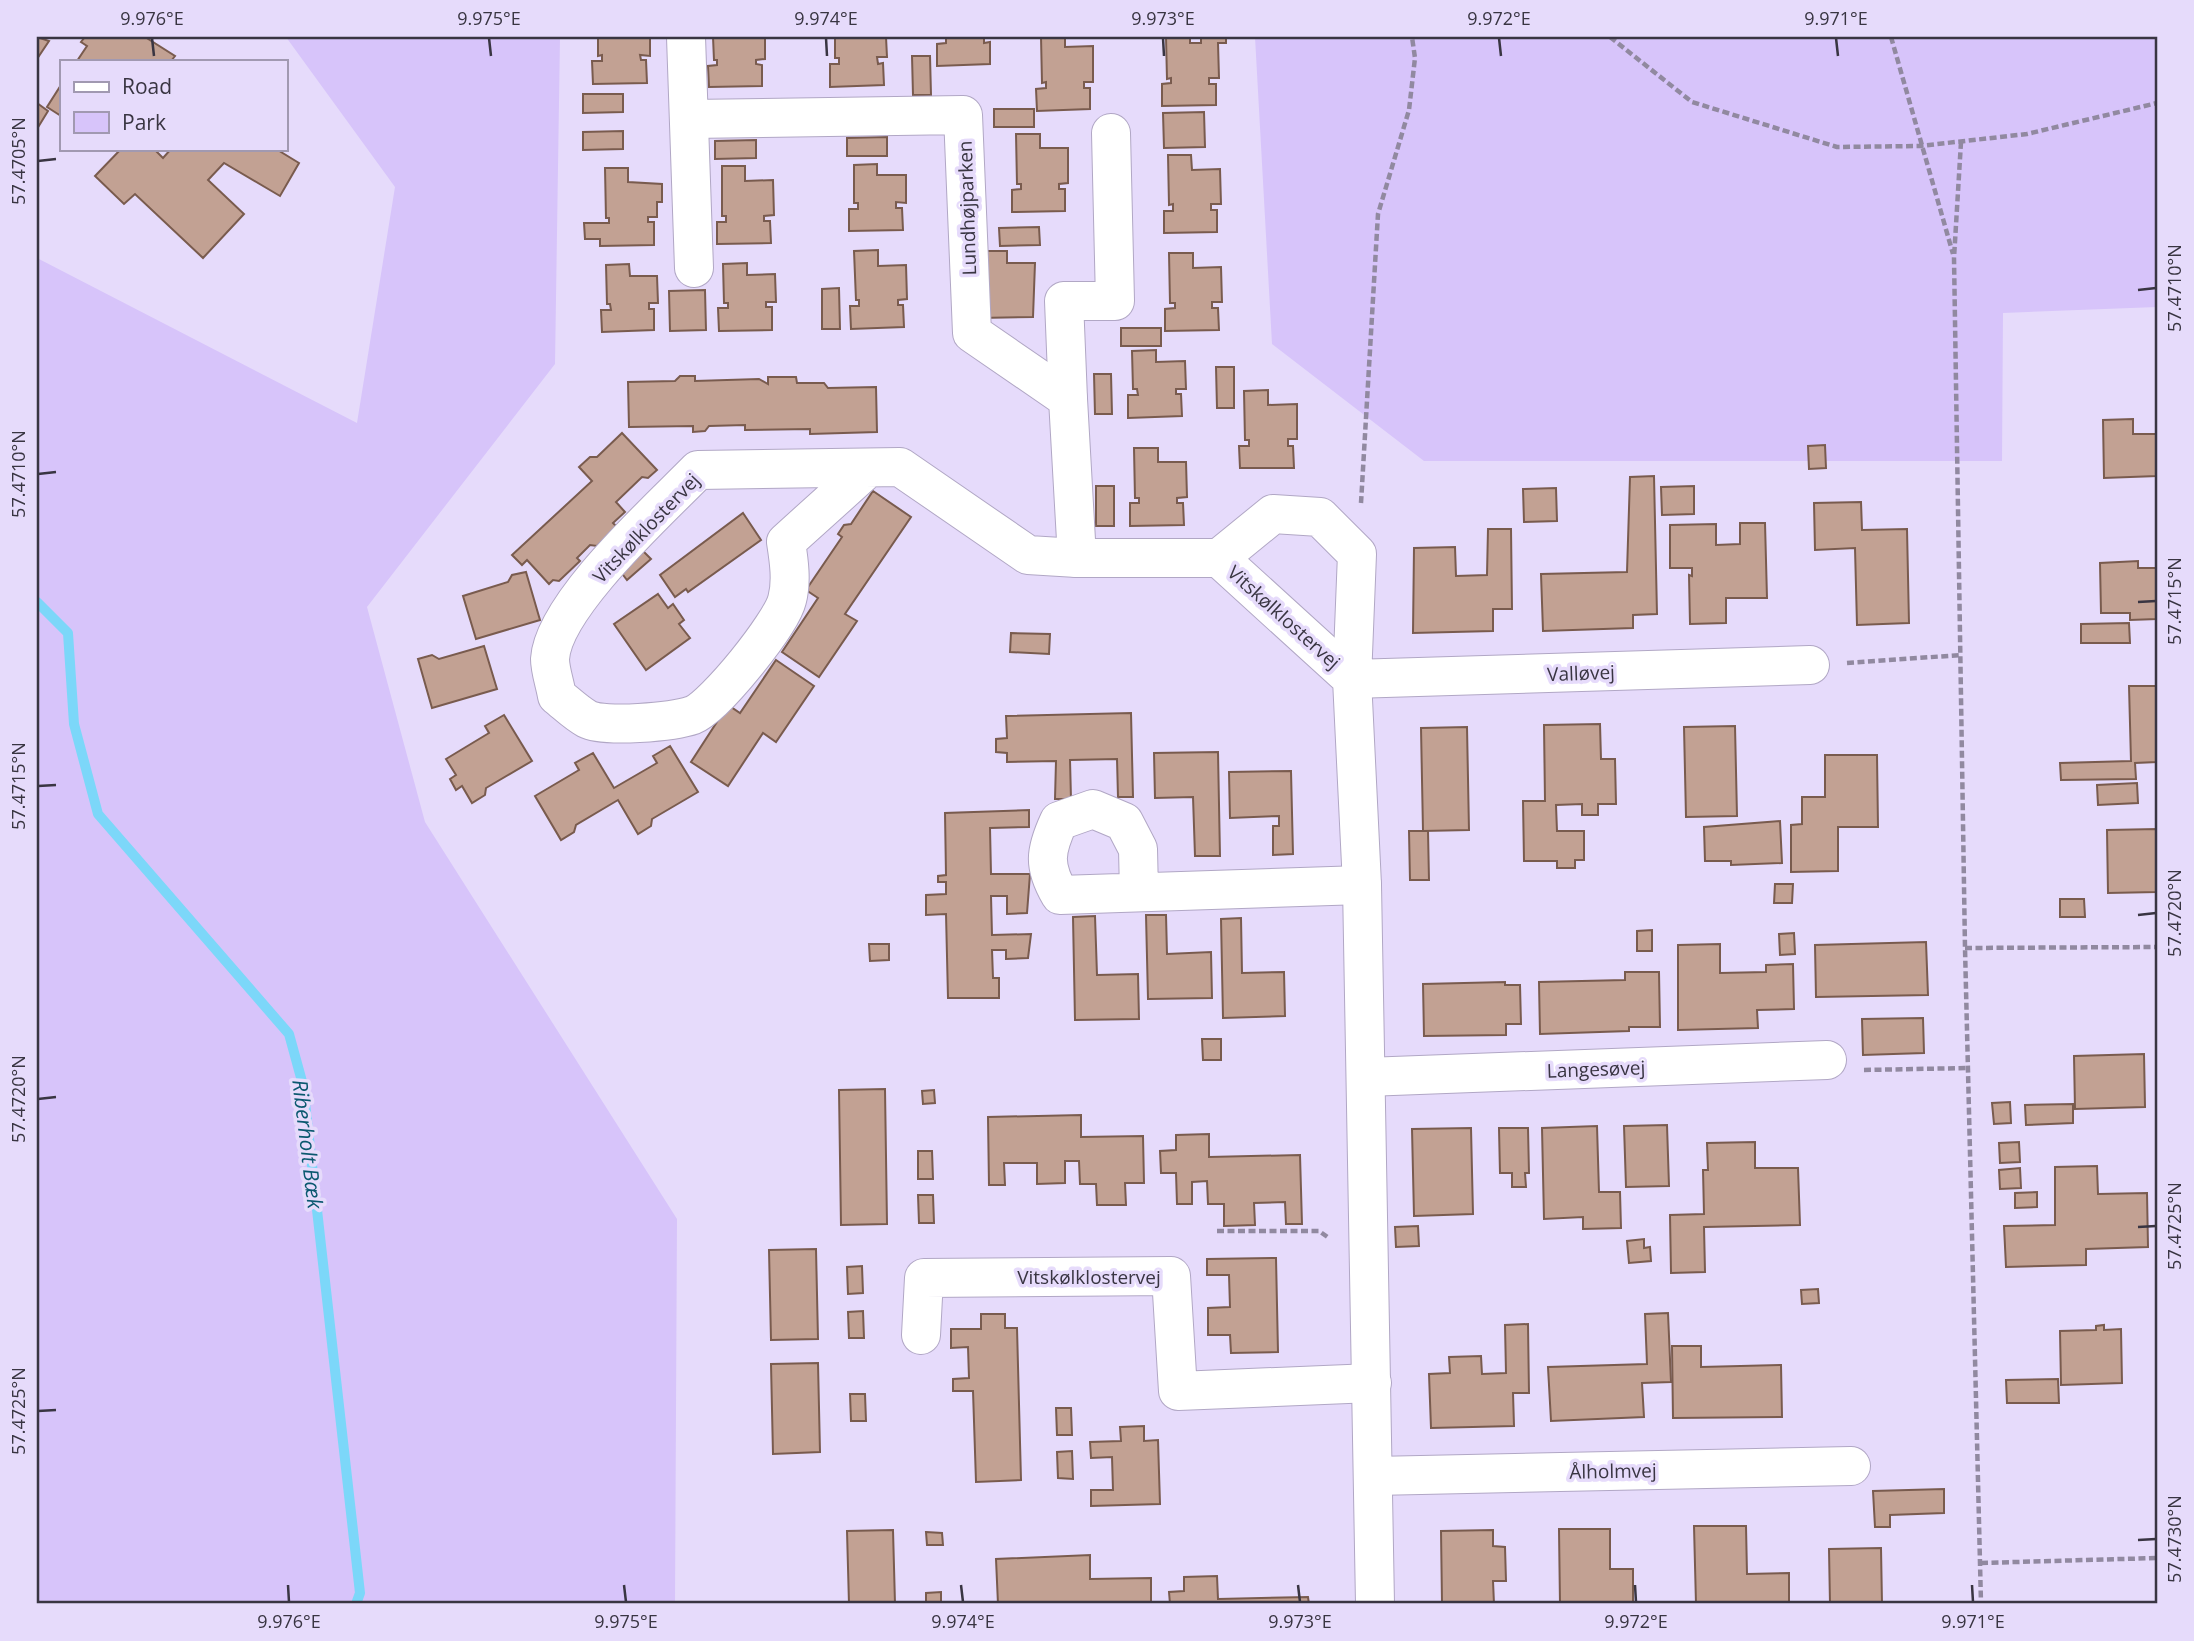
<svg xmlns="http://www.w3.org/2000/svg" width="2194" height="1641" viewBox="0 0 2194 1641" font-family="'Open Sans',sans-serif">
<rect width="100%" height="100%" fill="#e6dbfb"/>
<g fill="#d7c4fa">
<polygon points="286,37 560,37 555,364 367,607 425,822 677,1219 675,1604 37,1604 37,258 357,423 395,187"/>
<polygon points="1255,37 2157,37 2157,307 2003,313 2002,461 1424,461 1272,344"/>
</g>
<g fill="none" stroke-linecap="round" stroke-linejoin="round">
<polyline stroke="#7cd7f9" stroke-width="10" points="37,602 68,633 74,724 98,814 289,1034 303,1085 360,1593 356,1604"/>
</g>
<g fill="#c2a193" stroke="#795b4e" stroke-width="2">
<polygon points="37,37 49,41 37,59"/>
<polygon points="85,37 145,37 175,56 171,61 77,61 87,46 81,42"/>
<polygon points="598,37 650,37 650,56 640,55 641,60 646,60 647,83 593,84 592,61 602,61 602,55 598,56"/>
<polygon points="713,37 765,37 765,59 756,60 756,64 762,65 762,86 709,87 708,66 717,65 717,60 714,60"/>
<polygon points="835,37 886,37 887,57 877,57 878,64 883,63 884,85 830,87 830,64 839,64 839,58 835,58"/>
<polygon points="942,37 984,37 984,43 990,42 990,64 937,66 937,44 946,43 946,37"/>
<polygon points="1041,37 1065,37 1065,47 1093,46 1093,82 1084,82 1084,88 1090,88 1090,109 1037,111 1036,89 1046,88 1046,82 1042,83"/>
<polygon points="1166,37 1190,37 1190,43 1201,43 1201,37 1226,37 1226,43 1218,43 1219,78 1209,78 1209,84 1216,84 1216,105 1162,106 1162,84 1171,83 1171,78 1167,79"/>
<polygon points="912,56 930,56 931,95 913,95"/>
<polygon points="61,85 61,116 47,107"/>
<polygon points="583,94 623,94 623,112 583,113"/>
<polygon points="37,103 48,111 37,129"/>
<rect x="994" y="109" width="40" height="18"/>
<polygon points="1204,112 1205,147 1164,148 1163,113"/>
<polygon points="623,131 623,149 583,150 583,132"/>
<polygon points="1016,134 1040,134 1040,148 1068,148 1068,183 1059,184 1059,189 1065,189 1065,211 1012,212 1012,190 1021,189 1021,184 1017,184"/>
<polygon points="887,137 887,156 847,156 847,138"/>
<polygon points="756,140 756,158 715,159 715,141"/>
<polygon points="121,149 154,149 163,158 171,149 276,149 299,163 280,196 224,163 208,180 244,214 203,258 135,194 124,204 95,176"/>
<polygon points="1168,155 1191,155 1192,170 1220,169 1221,204 1211,204 1211,210 1217,210 1217,232 1164,233 1164,211 1173,211 1173,204 1169,205"/>
<polygon points="877,164 877,175 906,175 906,203 896,202 896,208 902,208 903,230 849,231 849,209 858,209 858,203 854,203 854,165"/>
<polygon points="722,166 745,166 745,181 773,180 774,215 764,216 764,221 770,221 771,243 717,244 717,222 726,222 726,216 722,216"/>
<polygon points="605,168 628,168 628,182 662,184 662,202 657,202 657,217 648,217 648,222 654,222 654,245 600,246 600,239 585,239 584,223 609,223 609,218 606,218"/>
<polygon points="1039,227 1040,245 1000,246 999,228"/>
<polygon points="878,250 878,266 906,265 907,299 898,300 898,305 903,305 904,327 851,329 850,306 859,306 859,300 856,300 854,251"/>
<polygon points="983,251 1007,251 1007,263 1035,263 1033,317 979,318"/>
<polygon points="1169,253 1193,253 1193,268 1221,267 1222,302 1212,302 1212,308 1218,308 1219,330 1165,331 1165,309 1175,308 1175,303 1170,303"/>
<polygon points="747,263 747,275 775,274 776,302 766,302 766,307 772,307 772,330 719,331 718,308 728,308 728,303 724,303 723,264"/>
<polygon points="629,264 630,276 657,276 658,303 649,303 649,309 654,309 654,330 602,332 601,310 611,310 610,304 607,304 606,265"/>
<polygon points="839,288 840,329 822,329 822,289"/>
<polygon points="705,290 706,330 670,331 669,291"/>
<rect x="1121" y="328" width="40" height="18"/>
<polygon points="1156,350 1156,362 1185,361 1186,389 1176,389 1176,394 1181,394 1182,416 1128,418 1128,395 1138,395 1137,389 1133,389 1132,351"/>
<polygon points="1216,367 1234,367 1234,408 1217,408"/>
<polygon points="1094,374 1111,374 1112,414 1095,414"/>
<polygon points="680,376 695,376 695,381 759,379 768,384 768,377 796,377 797,383 824,383 828,388 876,387 877,432 810,434 810,429 745,430 745,425 709,426 705,431 693,432 693,426 629,427 628,382 675,381"/>
<polygon points="1268,390 1268,405 1297,404 1297,439 1288,439 1288,446 1293,446 1294,468 1240,468 1239,446 1249,446 1249,440 1245,440 1244,391"/>
<polygon points="2133,419 2133,434 2157,434 2157,476 2104,478 2103,420"/>
<polygon points="622,433 657,470 648,478 642,477 616,502 625,512 613,523 617,527 597,546 590,545 577,558 580,561 559,581 553,580 549,584 527,560 522,565 512,555 592,481 579,467 590,457 597,457"/>
<polygon points="1825,445 1826,468 1809,469 1808,446"/>
<polygon points="1134,448 1158,448 1158,462 1186,462 1187,497 1177,498 1177,503 1183,503 1184,525 1130,526 1130,503 1139,503 1139,498 1135,498"/>
<polygon points="1654,476 1657,614 1633,615 1633,628 1543,631 1541,574 1627,572 1630,477"/>
<rect x="1096" y="486" width="18" height="40"/>
<polygon points="1694,486 1694,514 1662,515 1661,487"/>
<polygon points="1556,488 1557,521 1524,522 1523,489"/>
<polygon points="873,491 911,517 845,614 857,621 819,677 782,652 818,598 806,590 842,537 838,534 844,525 851,524"/>
<polygon points="1861,502 1862,530 1907,529 1909,623 1857,625 1855,548 1815,550 1814,503"/>
<polygon points="743,513 761,540 688,592 686,589 675,597 660,575"/>
<polygon points="1740,523 1765,523 1767,598 1726,598 1726,623 1690,624 1689,575 1692,576 1692,568 1670,568 1670,525 1716,524 1716,545 1740,544"/>
<polygon points="1488,529 1511,529 1512,609 1493,609 1493,631 1413,633 1414,548 1455,547 1456,576 1487,575"/>
<polygon points="643,551 651,559 627,580 620,571"/>
<polygon points="2138,561 2138,568 2157,568 2157,619 2130,620 2130,613 2101,613 2100,563"/>
<polygon points="526,572 540,620 476,639 463,596 508,582 512,575"/>
<polygon points="658,594 668,608 673,604 684,620 679,624 690,638 646,670 614,624"/>
<polygon points="2129,623 2130,643 2081,643 2081,624"/>
<polygon points="1011,633 1050,634 1049,654 1010,652"/>
<polygon points="484,646 497,689 432,708 418,659 432,655 439,659"/>
<polygon points="776,660 814,686 776,742 763,733 728,786 691,762 728,705 740,713"/>
<polygon points="2129,686 2157,686 2157,762 2135,763 2136,779 2061,780 2060,763 2131,761"/>
<polygon points="1131,713 1133,797 1118,797 1117,759 1070,760 1071,799 1055,799 1056,761 1007,762 1007,753 996,752 996,739 1007,738 1006,716"/>
<polygon points="504,715 532,761 486,788 485,795 472,803 462,786 456,790 450,779 456,775 446,759 489,733 485,726"/>
<polygon points="1600,724 1601,759 1615,759 1616,804 1598,804 1598,815 1582,815 1582,804 1556,805 1557,831 1584,831 1584,860 1575,860 1575,868 1557,868 1557,861 1524,861 1523,801 1545,801 1544,725"/>
<polygon points="1735,726 1737,816 1686,817 1684,727"/>
<polygon points="1467,727 1469,830 1423,831 1421,728"/>
<polygon points="670,746 698,792 652,819 651,826 638,834 618,800 576,825 574,832 561,840 535,796 579,770 575,763 593,753 614,788 657,763 653,756"/>
<polygon points="1218,752 1220,856 1195,856 1193,797 1155,798 1154,753"/>
<polygon points="1825,755 1877,755 1878,827 1838,827 1838,871 1791,872 1791,825 1802,824 1802,797 1825,797"/>
<polygon points="1291,771 1293,854 1273,855 1273,826 1279,826 1279,816 1230,818 1229,772"/>
<polygon points="2137,783 2138,803 2098,805 2097,785"/>
<polygon points="1029,810 1029,827 990,828 991,874 1030,874 1027,913 1007,914 1007,896 991,896 992,935 1031,934 1028,958 1006,959 1006,950 992,950 993,978 999,978 999,998 948,998 946,914 926,915 926,895 946,894 946,882 938,882 938,876 946,875 945,813"/>
<polygon points="1780,821 1782,863 1731,865 1731,861 1705,861 1704,827"/>
<polygon points="2157,829 2157,892 2108,893 2107,830"/>
<polygon points="1409,831 1428,831 1429,880 1410,880"/>
<polygon points="1775,884 1793,884 1792,903 1774,903"/>
<polygon points="2060,899 2084,899 2085,917 2060,917"/>
<polygon points="1146,915 1166,915 1167,954 1211,952 1212,998 1148,999"/>
<polygon points="1095,916 1097,975 1138,974 1139,1019 1075,1020 1073,917"/>
<polygon points="1241,918 1242,973 1284,972 1285,1016 1223,1018 1221,919"/>
<polygon points="1652,930 1652,951 1637,951 1637,931"/>
<polygon points="1794,933 1795,954 1780,955 1779,934"/>
<polygon points="1926,942 1928,995 1816,997 1815,945"/>
<polygon points="869,944 889,944 889,960 870,961"/>
<polygon points="1720,944 1720,973 1766,972 1766,965 1793,964 1794,1009 1757,1010 1758,1028 1678,1030 1678,945"/>
<polygon points="1625,972 1659,972 1660,1027 1629,1027 1629,1031 1540,1034 1539,982 1625,980"/>
<polygon points="1505,982 1505,985 1520,985 1521,1024 1506,1024 1506,1035 1424,1036 1423,984"/>
<polygon points="1923,1018 1924,1053 1863,1055 1862,1019"/>
<polygon points="1202,1039 1221,1039 1221,1060 1203,1060"/>
<polygon points="2144,1054 2145,1107 2075,1109 2074,1056"/>
<polygon points="885,1089 887,1224 841,1225 839,1090"/>
<polygon points="934,1090 935,1103 923,1104 922,1091"/>
<polygon points="2010,1102 2011,1123 1994,1124 1992,1103"/>
<polygon points="2073,1104 2073,1123 2026,1125 2025,1105"/>
<polygon points="1081,1115 1081,1137 1143,1136 1144,1183 1125,1183 1126,1205 1097,1205 1096,1184 1080,1184 1079,1161 1065,1161 1065,1183 1037,1184 1037,1163 1004,1163 1005,1185 989,1185 988,1117"/>
<polygon points="1667,1125 1669,1186 1626,1187 1624,1126"/>
<polygon points="1597,1126 1599,1192 1620,1192 1621,1228 1583,1229 1583,1217 1544,1219 1542,1128"/>
<polygon points="1471,1128 1473,1214 1414,1216 1412,1129"/>
<polygon points="1499,1128 1528,1128 1529,1173 1525,1173 1526,1187 1512,1187 1512,1173 1500,1173"/>
<polygon points="1209,1134 1209,1157 1300,1155 1302,1224 1286,1224 1285,1202 1254,1203 1255,1225 1224,1226 1224,1204 1208,1204 1207,1181 1192,1182 1192,1204 1177,1204 1176,1173 1161,1173 1160,1151 1176,1150 1176,1135"/>
<polygon points="1755,1142 1755,1168 1798,1168 1800,1225 1704,1227 1705,1272 1671,1273 1670,1215 1704,1214 1703,1170 1708,1170 1707,1143"/>
<polygon points="2019,1142 2020,1162 2000,1163 1999,1143"/>
<polygon points="918,1151 932,1151 933,1179 918,1179"/>
<polygon points="2097,1166 2098,1194 2147,1193 2148,1247 2086,1249 2086,1265 2006,1267 2004,1226 2055,1225 2055,1167"/>
<polygon points="2020,1168 2021,1188 2000,1189 1999,1170"/>
<polygon points="2037,1192 2037,1207 2015,1208 2015,1193"/>
<polygon points="918,1195 933,1195 934,1223 919,1223"/>
<polygon points="1418,1226 1419,1246 1396,1247 1395,1227"/>
<polygon points="1644,1239 1644,1248 1650,1247 1651,1261 1629,1263 1627,1241"/>
<polygon points="816,1249 818,1339 771,1340 769,1250"/>
<polygon points="1276,1258 1278,1352 1231,1353 1230,1335 1208,1335 1208,1308 1230,1307 1229,1275 1207,1275 1207,1259"/>
<polygon points="862,1266 863,1293 848,1294 847,1267"/>
<polygon points="1818,1289 1819,1303 1802,1304 1801,1290"/>
<polygon points="863,1311 864,1338 849,1338 848,1312"/>
<polygon points="1668,1313 1671,1382 1642,1383 1644,1417 1551,1421 1548,1367 1647,1364 1645,1314"/>
<polygon points="981,1314 1005,1314 1005,1328 1017,1328 1021,1480 976,1482 973,1391 953,1391 953,1379 969,1378 968,1347 951,1348 951,1329 981,1329"/>
<polygon points="1528,1324 1529,1393 1513,1393 1514,1426 1431,1428 1429,1374 1450,1373 1449,1357 1481,1356 1482,1374 1506,1373 1505,1325"/>
<polygon points="2104,1325 2104,1330 2121,1329 2122,1383 2061,1385 2060,1331 2096,1330 2096,1326"/>
<polygon points="1672,1346 1701,1346 1701,1367 1781,1365 1782,1417 1673,1418"/>
<polygon points="818,1363 820,1452 773,1454 771,1364"/>
<polygon points="2058,1379 2059,1403 2007,1403 2006,1380"/>
<polygon points="850,1394 865,1394 866,1421 851,1421"/>
<polygon points="1056,1408 1071,1408 1072,1435 1057,1435"/>
<polygon points="1144,1426 1144,1441 1158,1440 1160,1504 1091,1506 1091,1490 1113,1490 1112,1457 1091,1458 1090,1442 1121,1441 1120,1427"/>
<polygon points="1072,1451 1073,1479 1058,1478 1057,1452"/>
<polygon points="1944,1489 1944,1513 1890,1515 1890,1527 1875,1527 1873,1491"/>
<polygon points="1694,1526 1746,1526 1747,1574 1789,1573 1789,1604 1696,1604"/>
<polygon points="1559,1529 1610,1529 1610,1569 1633,1569 1633,1604 1560,1604"/>
<polygon points="893,1530 895,1604 849,1604 847,1531"/>
<polygon points="1493,1530 1493,1546 1505,1547 1506,1581 1493,1581 1494,1604 1417,1604 1442,1603 1441,1531"/>
<polygon points="926,1532 942,1533 943,1545 927,1545"/>
<polygon points="1881,1548 1882,1604 1830,1604 1829,1549"/>
<polygon points="1090,1555 1090,1579 1151,1578 1151,1604 998,1604 996,1559"/>
<polygon points="1217,1576 1218,1599 1308,1597 1309,1604 1170,1604 1169,1592 1184,1591 1184,1577"/>
<polygon points="941,1592 941,1604 926,1604 926,1593"/>
</g>
<g fill="none" stroke-linecap="round" stroke-linejoin="round">
<g stroke="#b1a7c5" stroke-width="40">
<g id="minor">
<polyline points="686,37 694,268"/>
<polyline points="689,119 963,115 972,333 1068,399 1077,558"/>
<polyline points="1068,399 1064,301 1115,301 1111,133"/>
<path d="M868 468 786 542C789 561 792 582 787 600 781 624 715 706 693 715 673 722 604 728 587 719 576 713 566 703 557 696 555 684 550 670 550 659 553 605 660 509 698 470L900 467 1028 555 1077 558H1219L1352 679 1362 885 1375 1604"/>
<polyline points="1219,558 1273,514 1320,517 1357,554 1352,679 1810,665"/>
<path d="M1139 892 1138 849 1124 822 1093 809 1059 821C1045 851 1043 866 1060 895L1362 885"/>
<polyline points="1366,1077 1827,1060"/>
<polyline points="921,1335 924,1278 1171,1276 1178,1391 1372,1383"/>
<polyline points="1374,1476 1851,1466"/>
</g>
</g>
<g stroke="#9189a0" stroke-width="4.5" stroke-dasharray="7 3.5" stroke-linecap="butt">
<polyline points="1610,37 1692,102 1837,147 1920,146 2027,134 2157,103"/>
<polyline points="1891,37 1953,254"/>
<polyline points="1961,142 1954,258 1965,948 1981,1604"/>
<polyline points="1361,503 1378,214 1409,110 1415,58 1412,37"/>
<polyline points="1847,663 1961,655"/>
<polyline points="1965,948 2157,947"/>
<polyline points="1864,1070 1968,1068"/>
<polyline points="1217,1231 1319,1231 1329,1238"/>
<polyline points="1981,1563 2157,1558"/>
</g>
<use href="#minor" stroke="#fff" stroke-width="38"/>
</g>
<path fill="none" stroke="#393542" stroke-width="2.5" d="M152 38 154 56M489 38 491 56M826 38 827 56M1163 38 1164 56M1499 38 1501 56M1836 38 1838 56M38 161 56 159M2138 290 2156 288M38 474 56 472M2138 602 2156 601M38 786 56 785M2138 915 2156 913M38 1099 56 1097M2138 1227 2156 1226M38 1411 56 1410M2138 1540 2156 1539M288 1585 289 1602M624 1585 626 1602M961 1585 963 1602M1298 1585 1300 1602M1635 1585 1636 1602M1972 1585 1973 1602"/>
<g text-anchor="middle" dominant-baseline="central" stroke-width="7" stroke-linejoin="round" paint-order="stroke">
<g font-size="19" fill="#393542" stroke="#e6dbfb">
<text transform="translate(967 208) rotate(-92)">Lundhøjparken</text>
<text transform="translate(646 528) rotate(-46)">Vitskølklostervej</text>
<text transform="translate(1284 617) rotate(42)">Vitskølklostervej</text>
<text transform="translate(1581 673) rotate(-2)">Valløvej</text>
<text transform="translate(1596 1069) rotate(-2)">Langesøvej</text>
<text x="1089" y="1277">Vitskølklostervej</text>
<text transform="translate(1613 1471) rotate(-1)">Ålholmvej</text>
</g>
<g font-size="21" font-style="italic" fill="#0a586f" stroke="#e6dbfb">
<text transform="translate(308 1144) rotate(83)">Riberholt Bæk</text>
</g>
</g>
<rect width="2194" height="1641" fill="none" stroke="#e6dbfb" stroke-width="77"/>
<rect x="60" y="60" width="228" height="91" fill="#e6dbfb" stroke="#a199b1" stroke-width="2"/>
<rect x="74" y="82" width="35" height="10" fill="#ffffff" stroke="#a199b1" stroke-width="2"/>
<text x="122" y="94" font-size="21" fill="#393542">Road</text>
<rect x="74" y="112" width="35" height="21" fill="#d7c4fa" stroke="#a199b1" stroke-width="2"/>
<text x="122" y="130" font-size="21" fill="#393542">Park</text>
<rect x="38" y="38" width="2118" height="1564" fill="none" stroke="#393542" stroke-width="2.5"/>
<g font-size="18" text-anchor="middle" fill="#393542">
<text x="152" y="25">9.976°E</text>
<text x="489" y="25">9.975°E</text>
<text x="826" y="25">9.974°E</text>
<text x="1163" y="25">9.973°E</text>
<text x="1499" y="25">9.972°E</text>
<text x="1836" y="25">9.971°E</text>
<text transform="translate(19 161) rotate(-90)" y="6">57.4705°N</text>
<text transform="translate(2175 288) rotate(-90)" y="6">57.4710°N</text>
<text transform="translate(19 474) rotate(-90)" y="6">57.4710°N</text>
<text transform="translate(2175 601) rotate(-90)" y="6">57.4715°N</text>
<text transform="translate(19 786) rotate(-90)" y="6">57.4715°N</text>
<text transform="translate(2175 913) rotate(-90)" y="6">57.4720°N</text>
<text transform="translate(19 1099) rotate(-90)" y="6">57.4720°N</text>
<text transform="translate(2175 1226) rotate(-90)" y="6">57.4725°N</text>
<text transform="translate(19 1411) rotate(-90)" y="6">57.4725°N</text>
<text transform="translate(2175 1539) rotate(-90)" y="6">57.4730°N</text>
<text x="289" y="1628">9.976°E</text>
<text x="626" y="1628">9.975°E</text>
<text x="963" y="1628">9.974°E</text>
<text x="1300" y="1628">9.973°E</text>
<text x="1636" y="1628">9.972°E</text>
<text x="1973" y="1628">9.971°E</text>
</g>
</svg>
